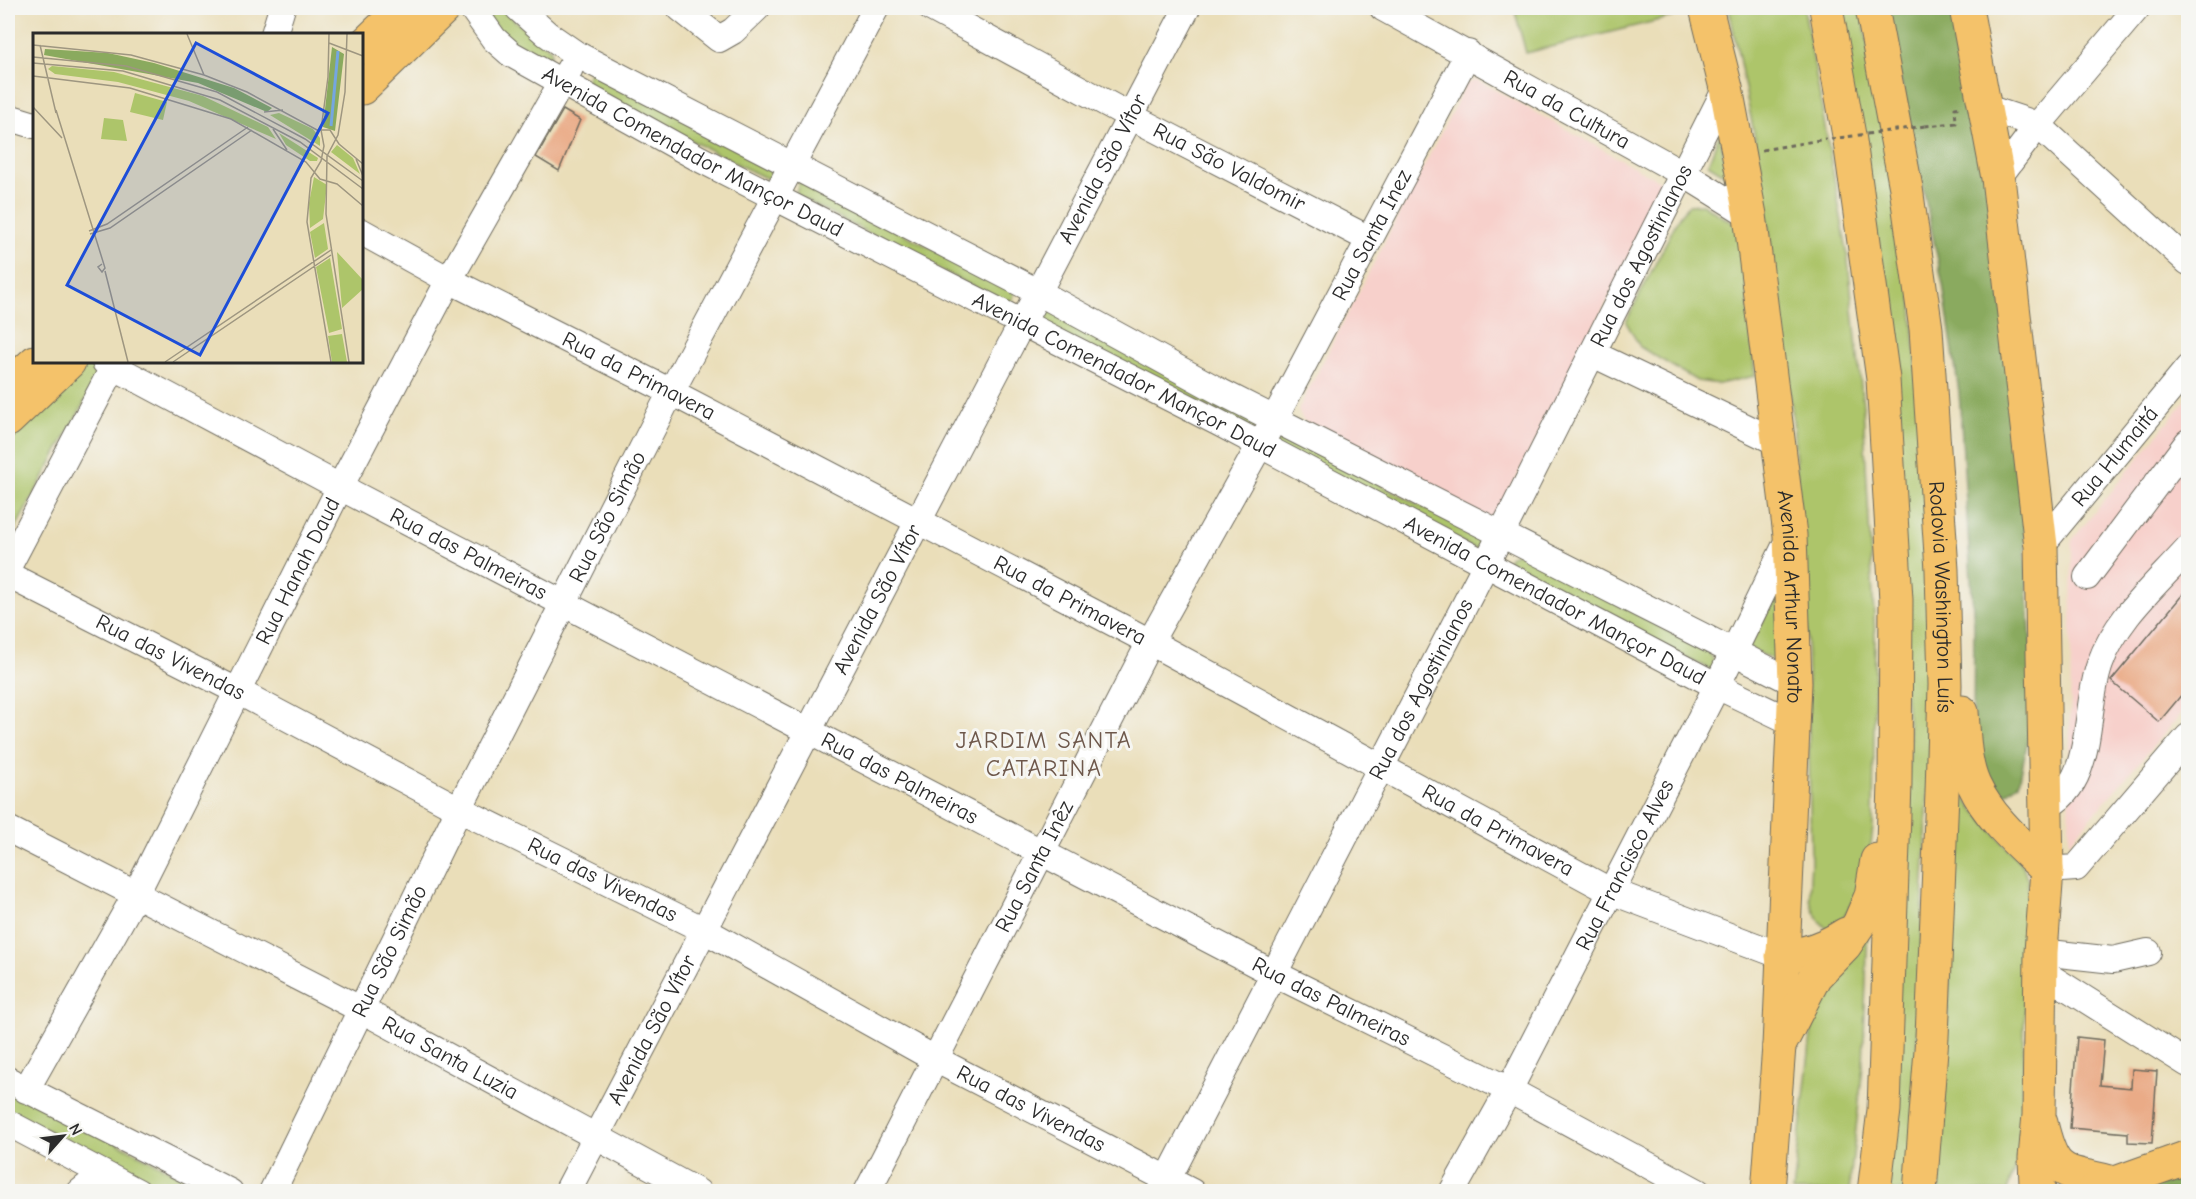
<svg xmlns="http://www.w3.org/2000/svg" width="2196" height="1199" viewBox="0 0 2196 1199" font-family="'Comic Neue',sans-serif">
<rect width="100%" height="100%" fill="#f6f6f2"/>
<filter id="ink" filterUnits="userSpaceOnUse"><feTurbulence type="fractalNoise" baseFrequency=".0167" numOctaves="2"/><feDisplacementMap in="SourceGraphic" scale="12" xChannelSelector="R" yChannelSelector="G"/><feConvolveMatrix kernelMatrix="1 2 1 2 8 2 1 2 1" color-interpolation-filters="sRGB"/></filter>
<filter id="wash" filterUnits="userSpaceOnUse"><feTurbulence type="fractalNoise" baseFrequency=".008" numOctaves="4" result="noise"/><feDisplacementMap in="SourceGraphic" scale="24" xChannelSelector="R" yChannelSelector="G"/><feGaussianBlur stdDeviation="1.35" result="paint"/><feColorMatrix in="noise" values="0 0 0 0 0 0 0 0 0 0 0 0 0 0 0 0 0 1.4 0 .05"/><feComposite in="paint" operator="in"/></filter>
<g filter="url(#wash)">
<rect width="100%" height="100%" fill="#eadeb9"/>
<g fill="#f7d0cb">
<polygon points="1477,80 1667,185 1497,516 1481,519 1303,420 1298,410 1466,84"/>
<polygon points="2188,397 2188,706 2069,843 2072,540"/>
</g>
<g fill="#adc56a" stroke="#6c784a" stroke-width="1.5">
<polygon points="481,8 505,8 515,21 551,50 551,55 539,63 501,33"/>
<polygon points="1514,8 1669,8 1672,17 1526,53"/>
<path d="M1729 8H1804L1847 251 1863 406 1875 637 1873 827 1869 861 1859 892 1843 918 1831 932C1805 913 1809 892 1811 863L1807 628 1793 417 1761 168Z"/>
<polygon points="1837,8 1861,8 1910,278 1935,638 1910,1191 1887,1191 1910,740"/>
<polygon points="593,71 781,167 770,180 747,169 593,90 586,83 588,75"/>
<polygon points="1720,133 1727,176 1708,164"/>
<polygon points="800,180 1015,292 1011,302 1003,302 801,198 796,192"/>
<polygon points="1702,204 1741,228 1755,376 1719,384 1697,381 1640,347 1626,322 1680,215 1689,205"/>
<polygon points="1048,306 1259,425 1254,430 1039,323 1038,315"/>
<polygon points="82,362 93,368 97,379 8,542 8,430"/>
<polygon points="1279,430 1484,540 1479,551 1276,447"/>
<path d="M1519 552 1709 653 1716 665 1712 670 1508 570C1507 559 1508 556 1519 552Z"/>
<polygon points="1778,593 1782,656 1777,661 1748,648"/>
<polygon points="1963,797 2023,866 2028,881 2021,1149 2007,1191 1939,1192 1955,873 1956,807"/>
<polygon points="1868,923 1863,1066 1849,1191 1793,1192 1813,1018 1809,1014"/>
<polygon points="8,1086 209,1191 168,1191 8,1110"/>
</g>
<g fill="#8aaa5e" stroke="#5a6a44" stroke-width="1.5">
<polygon points="1886,8 1950,8 1980,135 2019,438 2032,666 2028,739 2019,783 2004,795 1988,793 1973,730 1974,626 1959,392 1943,285"/>
<polygon points="2188,1176 2188,1191 2142,1191"/>
</g>
<g id="blocks">
<g fill="#eaab87">
<polygon points="563,110 580,120 559,171 536,157"/>
<polygon points="2188,588 2188,687 2159,722 2111,681"/>
<polygon points="2077,1037 2104,1040 2100,1085 2131,1088 2132,1069 2157,1071 2152,1143 2128,1142 2128,1133 2070,1128"/>
</g>
</g>
</g>
<g filter="url(#ink)">
<use href="#blocks" fill-opacity="0" stroke="#6e6a5d" stroke-width="1.5"/>
<g fill="none" stroke-linecap="round" stroke-linejoin="round">
<g stroke="#6e6a5d" stroke-width="28">
<g id="minor">
<path id="s1" d="M472 8 494 39 511 54 698 158 1219 423 1717 686 1792 722"/>
<polyline points="518,8 547,34 576,54 1038,292 1221,392 1795,683"/>
<polyline points="680,8 719,39 733,31 757,8"/>
<path id="s2" d="M931 8 1130 116 1369 239"/>
<path id="s3" d="M1383 8 1684 174 1750 215"/>
<polyline points="274,34 282,8"/>
<polyline points="1984,107 2038,125 2188,262"/>
<polyline points="8,117 34,125"/>
<polyline points="1998,178 2038,125 2137,8"/>
<path id="s4" d="M362 232 449 280 671 392 1150 642 1610 891 1782 956"/>
<polyline points="1593,354 1779,443"/>
<path id="s5" d="M105 362 340 487 1275 974 1509 1090 1698 1192"/>
<path id="s6" d="M2041 546 2188 368"/>
<polyline points="8,567 116,362"/>
<path id="s7" d="M8 575 239 692 459 809 704 930 935 1059 1192 1192"/>
<polyline points="2087,577 2188,442"/>
<path d="M2045 807C2096 784 2083 710 2100 664 2116 618 2156 585 2188 549"/>
<path id="s8" d="M8 829 360 1009 698 1192"/>
<polyline points="2047,870 2076,868 2188,737"/>
<polyline points="2041,952 2113,960 2148,952"/>
<polyline points="2042,972 2188,1064"/>
<polyline points="8,1080 230,1192"/>
<path id="s9" d="M26 1090 136 894 340 487 449 280 570 68"/>
<polyline points="8,1123 138,1192"/>
<polyline points="80,1192 102,1174"/>
<path id="s10" d="M272 1192 459 809 671 392 876 8"/>
<path id="s11" d="M567 1192 1187 8"/>
<path id="s12" d="M867 1192 1150 642 1275 418 1468 53"/>
<path id="s13" d="M1161 1192 1486 564 1726 88"/>
<path id="s14" d="M1452 1192 1509 1090 1717 686 1790 536"/>
</g>
</g>
<g stroke="#6e6a5d" stroke-width="35">
<g id="major">
<path id="s15" d="M1706 8 1726 88 1750 215 1790 535 1795 683 1779 1046 1768 1192"/>
<polyline points="1966,8 1998,178 2041,546 2047,870 2041,952 2039,1115 2035,1158 2036,1184 2040,1192"/>
<polyline points="362,47 403,8"/>
<polyline points="362,88 444,8"/>
<polyline points="8,387 35,362"/>
<polyline points="8,420 69,362"/>
<path d="M2041 1123C2055 1181 2065 1169 2114 1183"/>
<polyline points="2093,1191 2188,1157"/>
</g>
</g>
<g stroke="#6e6a5d" stroke-width="35">
<g id="highway">
<polyline points="1826,8 1850,141 1883,379 1896,600 1895,784 1884,1110 1874,1192"/>
<path id="s16" d="M1872 8 1906 188 1926 329 1942 570 1945 685 1942 793 1932 1037 1920 1192"/>
<path d="M1962 712C1964 736 1964 763 1974 785 1989 818 2021 845 2047 870"/>
<path d="M1782 956C1805 955 1826 947 1846 934"/>
<polyline points="1779,1046 1815,976 1845,945 1859,924 1871,896 1877,860"/>
</g>
</g>
<g stroke="#6e6a5d" stroke-width="3" stroke-dasharray="4.5 4.5" stroke-linecap="butt">
<polyline points="1925,126 1956,123 1955,108 1961,107"/>
<polyline points="1762,150 1826,139"/>
</g>
<use href="#minor" stroke="#fff" stroke-width="26"/>
<use href="#major" stroke="#f4c26a" stroke-width="33"/>
<use href="#highway" stroke="#f4c26a" stroke-width="33"/>
<polyline stroke="#6e6a5d" stroke-width="3" stroke-dasharray="4.5 4.5" stroke-linecap="butt" points="1831,139 1925,126"/>
</g>
</g>
<g text-anchor="middle" dominant-baseline="central" stroke-width="6" stroke-linejoin="round" paint-order="stroke">
<g font-size="22" fill="#2b2b2b" stroke="#f6f6f2">
<text stroke="none"><textPath href="#s3" startOffset="210">Rua da Cultura</textPath></text>
<text stroke="none"><textPath href="#s1" startOffset="267">Avenida Comendador Mançor Daud</textPath></text>
<text stroke="none"><textPath href="#s2" startOffset="338">Rua São Valdomir</textPath></text>
<text stroke="none"><textPath href="#s11" startOffset="1155">Avenida São Vítor</textPath></text>
<text stroke="none"><textPath href="#s12" startOffset="1082">Rua Santa Inez</textPath></text>
<text stroke="none"><textPath href="#s13" startOffset="1052">Rua dos Agostinianos</textPath></text>
<text stroke="none"><textPath href="#s1" startOffset="753">Avenida Comendador Mançor Daud</textPath></text>
<text stroke="none"><textPath href="#s4" startOffset="312">Rua da Primavera</textPath></text>
<text stroke="none"><textPath href="#s6" startOffset="116">Rua Humaitá</textPath></text>
<text stroke="none"><textPath href="#s10" startOffset="754">Rua São Simão</textPath></text>
<text stroke="none"><textPath href="#s5" startOffset="411">Rua das Palmeiras</textPath></text>
<text stroke="none"><textPath href="#s9" startOffset="586">Rua Hanah Daud</textPath></text>
<text stroke="none"><textPath href="#s15" startOffset="596">Avenida Arthur Nonato</textPath></text>
<text stroke="none"><textPath href="#s16" startOffset="594">Rodovia Washington Luís</textPath></text>
<text stroke="none"><textPath href="#s11" startOffset="669">Avenida São Vítor</textPath></text>
<text stroke="none"><textPath href="#s4" startOffset="798">Rua da Primavera</textPath></text>
<text stroke="none"><textPath href="#s1" startOffset="1239">Avenida Comendador Mançor Daud</textPath></text>
<text stroke="none"><textPath href="#s7" startOffset="182">Rua das Vivendas</textPath></text>
<text stroke="none"><textPath href="#s13" startOffset="566">Rua dos Agostinianos</textPath></text>
<text stroke="none"><textPath href="#s5" startOffset="897">Rua das Palmeiras</textPath></text>
<text stroke="none"><textPath href="#s4" startOffset="1284">Rua da Primavera</textPath></text>
<text stroke="none"><textPath href="#s14" startOffset="370">Rua Francisco Alves</textPath></text>
<text stroke="none"><textPath href="#s12" startOffset="366">Rua Santa Inêz</textPath></text>
<text stroke="none"><textPath href="#s7" startOffset="668">Rua das Vivendas</textPath></text>
<text stroke="none"><textPath href="#s10" startOffset="268">Rua São Simão</textPath></text>
<text stroke="none"><textPath href="#s5" startOffset="1383">Rua das Palmeiras</textPath></text>
<text stroke="none"><textPath href="#s11" startOffset="183">Avenida São Vítor</textPath></text>
<text stroke="none"><textPath href="#s8" startOffset="498">Rua Santa Luzia</textPath></text>
<text stroke="none"><textPath href="#s7" startOffset="1154">Rua das Vivendas</textPath></text>
</g>
<g font-size="24" letter-spacing="1.5" fill="#6e584b" stroke="#f6f6f2">
<text x="1044" y="740">JARDIM SANTA<tspan x="1044" dy="28">CATARINA</tspan></text>
</g>
</g>
<g transform="translate(33 33)">
<rect width="330" height="330" fill="#eadeb9"/>
<path d="M19 33 81 39 170 63 235 94 243 106 156 68 85 49 22 41 15 36ZM102 60 134 69 130 87 97 79ZM246 80 280 96 287 105V113L237 82ZM71 85 90 87 94 108 68 106ZM246 100 285 125 284 128H277L253 112ZM304 112 320 125 327 141 298 119ZM281 144 294 152 290 186 277 195 276 170ZM291 190 295 216 282 225 277 199ZM304 219 330 247V256L309 275ZM297 225 309 296 296 300 283 234ZM309 301 314 329H299L295 303Z" fill="#adc56a"/>
<path d="M299 14 311 21 302 98 290 94ZM12 16 75 20 121 30 201 55 239 75 234 79 165 50 11 22Z" fill="#8aaa5e"/>
<path fill="none" stroke="#75a6e0" stroke-width="3" d="M298 93 305 18"/>
<path fill="none" stroke="#9e9680" stroke-width="1.5" d="M154 1 171 42M296 1 295 44 288 97 291 113 288 128 278 145 274 189 298 329M314 1 312 59 305 102 294 123 293 181 316 329M296 10 330 23M0 12 98 22 171 42 214 59 284 97H297L306 111 330 131M7 12 23 80M0 24 93 33 184 59 272 106 330 148M0 30 90 38 187 67 267 109 330 156M0 43 97 55 198 86 273 129 287 146 304 151 330 173M0 74 29 105M23 77 72 235 69 239 65 234 69 231M231 79 250 77M240 96 254 117M323 126 330 143M56 198 74 191 215 94M57 201 77 195 219 97M72 238 95 329M132 329 298 217M140 329 298 222"/>
<path fill="#1d4ed8" fill-opacity="0.15" stroke="#1d4ed8" stroke-width="3" d="M163 10 295 80 167 322 34 252Z"/>
<rect width="330" height="330" fill="none" stroke="#2b2b2b" stroke-width="3"/>
</g>
<rect width="2196" height="1199" fill="none" stroke="#f6f6f2" stroke-width="30"/>
<g transform="translate(63 1136) rotate(62)" stroke="#f6f6f2" stroke-width="4.5" paint-order="stroke">
<path d="M0-4.5L10 22L0 15L-10 22Z" fill="#2b2b2b"/>
<text y="-9" font-size="16" font-weight="bold" text-anchor="middle" fill="#2b2b2b">N</text>
</g>
</svg>
